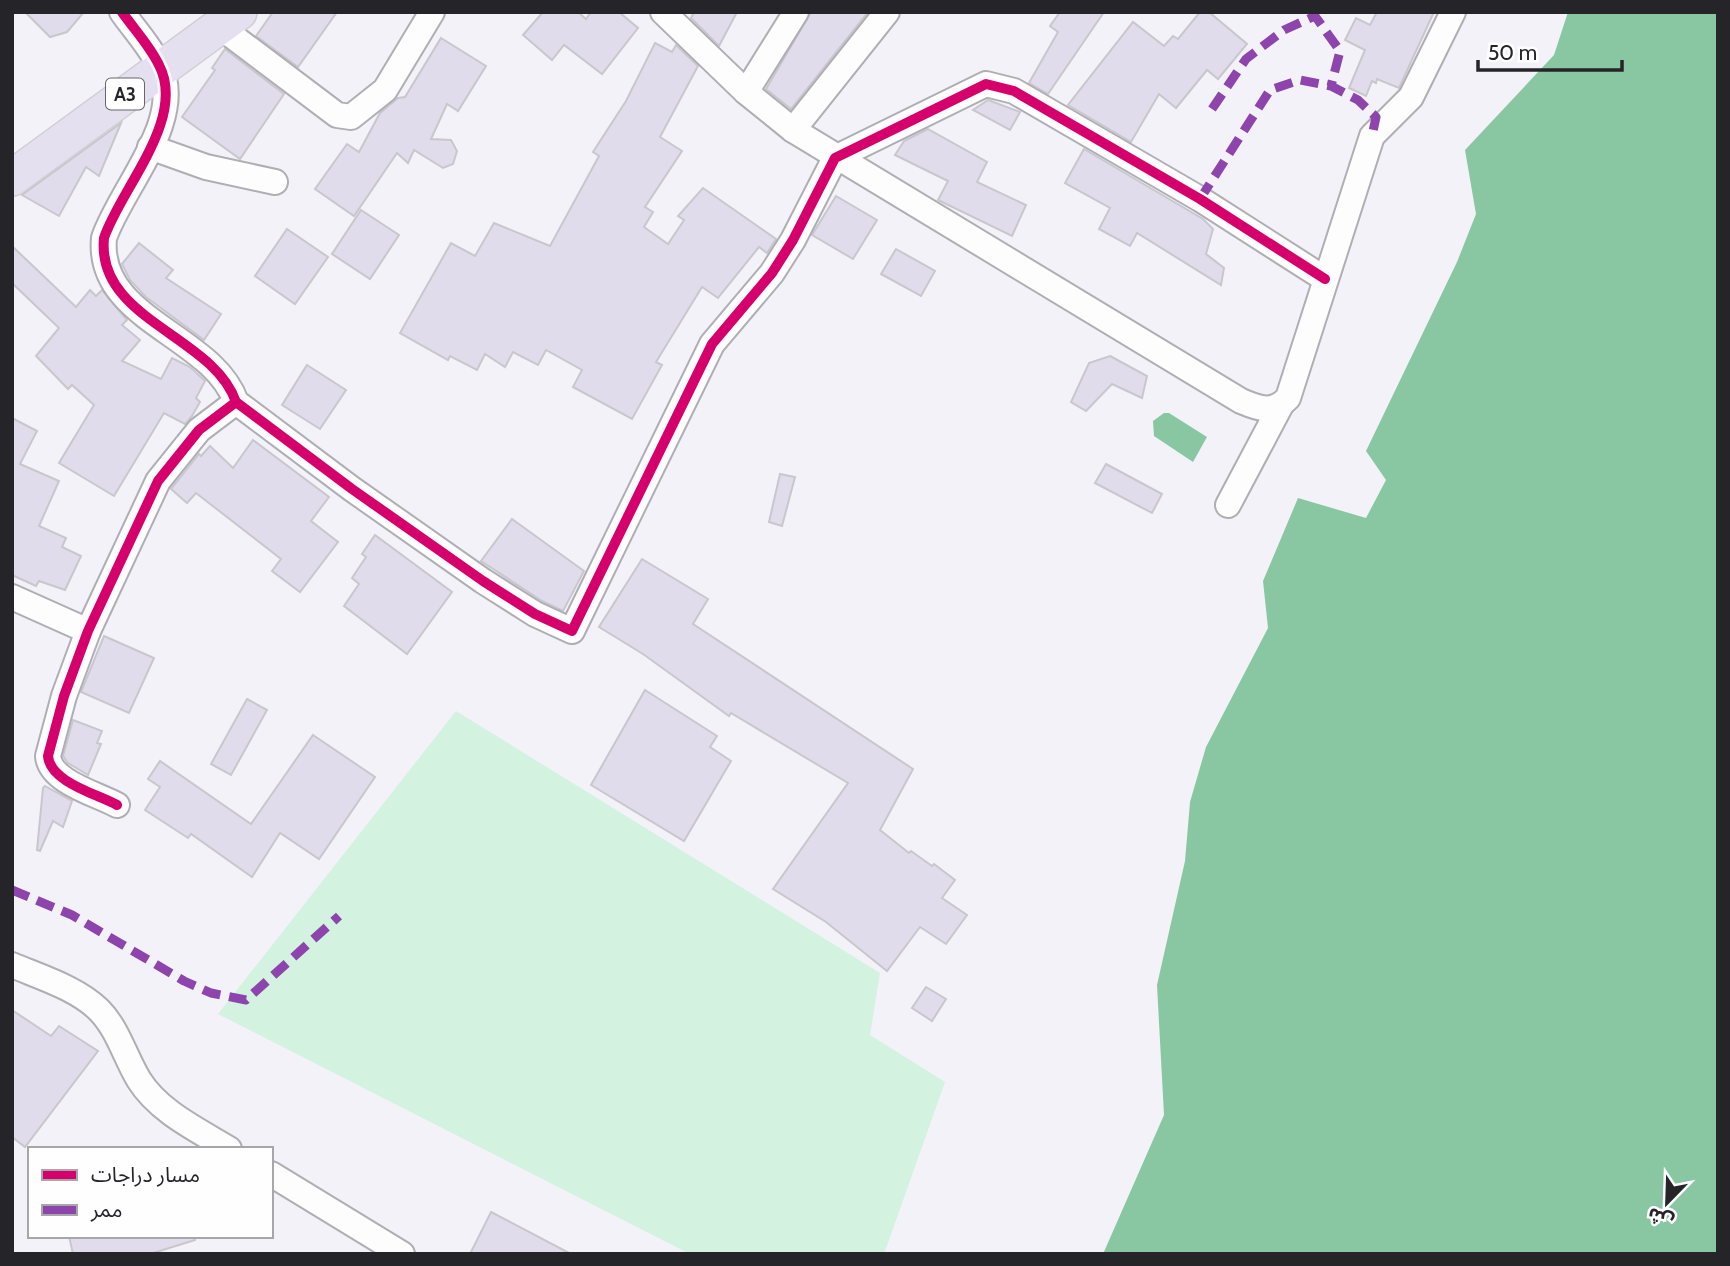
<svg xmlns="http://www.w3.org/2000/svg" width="1730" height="1266" viewBox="0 0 1730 1266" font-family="Cabin,'Noto Sans Arabic',sans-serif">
<rect width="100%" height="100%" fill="#f3f2f8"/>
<polygon fill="#d3f2df" points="456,711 880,973 870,1035 945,1082 884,1254 690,1254 218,1014"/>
<g fill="#89c7a2">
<polygon points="1568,12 1718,12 1718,1254 1103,1254 1164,1115 1157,985 1185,861 1190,802 1206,747 1268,628 1263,581 1298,498 1366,518 1386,480 1366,451 1457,262 1476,214 1465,150 1554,55"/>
<polygon points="1164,413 1169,413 1207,437 1193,462 1154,436 1153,421"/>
</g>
<g fill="#e0dcec" stroke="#c8c7cc" stroke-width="2">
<polygon points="25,12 84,12 67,32 50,37"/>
<polygon points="273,12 337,12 298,67 256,36"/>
<polygon points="543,12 578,12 586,19 591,12 619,12 638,28 602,74 564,45 552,60 523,35"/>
<polygon points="694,12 737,12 719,46 691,18"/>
<polygon points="811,12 868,12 791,109 766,89"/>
<polygon points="1060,12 1104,12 1048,94 1029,83 1058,32 1050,26"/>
<polygon points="1200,12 1209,12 1247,44 1218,79 1207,70 1176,108 1159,94 1131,142 1068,105 1133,22 1164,46 1173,36 1178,39"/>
<polygon points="1377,12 1434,12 1399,88 1377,79 1376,83 1372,81 1366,96 1349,88 1365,50 1345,40 1356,18 1370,25"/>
<polygon points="441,38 486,66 458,111 447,104 431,139 451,140 457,151 453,164 443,168 414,150 408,163 397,153 354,216 315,189 347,144 359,152 380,113 398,98 405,97"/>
<polygon points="655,43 672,52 676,45 698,66 660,137 682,151 645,207 653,212 644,227 668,244 684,220 678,216 703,188 776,239 767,253 759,247 718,298 702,287 656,362 662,365 632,419 573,387 582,370 546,350 538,365 513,352 505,367 485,354 477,370 450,356 448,360 400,333 451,243 475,256 494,223 550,246 599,156 593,152 626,101"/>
<polygon points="225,49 284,94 240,159 182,117 215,70 212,68"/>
<polygon points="988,100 1020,112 1010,130 973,110"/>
<polygon points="121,123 99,176 86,167 59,216 22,195"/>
<polygon points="928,129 987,162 977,182 1026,205 1012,236 938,200 948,181 895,155 904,141"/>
<polygon points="1084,149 1203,219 1213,229 1206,254 1224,268 1221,285 1137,233 1130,246 1099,229 1110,208 1065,183"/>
<polygon points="836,196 877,220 853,259 812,235"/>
<polygon points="361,210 399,235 370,279 332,254"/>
<polygon points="287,229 328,257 295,304 255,276"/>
<polygon points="139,243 173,270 166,278 221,314 204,340 146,297 130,280 122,264"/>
<polygon points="12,246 76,307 90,290 96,296 102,290 127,320 122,325 140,340 122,361 161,379 172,358 190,367 205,381 196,398 200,402 192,416 185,424 164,413 114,496 59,463 94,405 72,385 68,389 36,356 59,328 12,283"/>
<polygon points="896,249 935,271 921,296 881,274"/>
<polygon points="1110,356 1147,376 1142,398 1112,384 1086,411 1071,402 1089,363"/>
<polygon points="307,365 346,390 320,429 282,405"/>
<polygon points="12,418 37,431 20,464 59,481 39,526 66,538 62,547 81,556 65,590 39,581 36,586 12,575"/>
<polygon points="253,440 329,497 311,521 338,542 300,592 272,571 281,559 196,493 187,503 171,489 199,454 201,456 210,446 233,468"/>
<polygon points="1106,464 1162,494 1152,513 1095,483"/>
<polygon points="780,474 795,477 782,526 769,522"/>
<polygon points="512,519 584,571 563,611 542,601 481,561"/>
<polygon points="375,535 452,592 407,654 344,606 359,584 352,578 366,557 362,554"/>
<polygon points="642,559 708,599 693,624 913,769 880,830 909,853 911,851 932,866 934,864 955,880 942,898 967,915 946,944 920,927 887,971 826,922 773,889 848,783 731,713 729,716 643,654 599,627"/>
<polygon points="104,636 154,658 129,713 81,692"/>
<polygon points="645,690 717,736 710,747 731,761 684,841 591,785"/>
<polygon points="247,699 267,710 231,775 211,764"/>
<polygon points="73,720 102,731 97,743 101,744 88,775 68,763 63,756"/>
<polygon points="313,735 375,777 319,859 280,833 252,877 191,834 188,838 145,810 160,787 148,779 160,761 251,824"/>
<polygon points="45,786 72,801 63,827 53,821 40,851 37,850 43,788"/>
<polygon points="926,987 946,999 932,1021 912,1008"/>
<polygon points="12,1010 51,1036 59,1026 98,1051 25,1147 12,1137"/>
<polygon points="491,1212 571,1254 470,1254"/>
<polygon points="69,1236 195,1236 195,1240 150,1254 73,1254"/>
</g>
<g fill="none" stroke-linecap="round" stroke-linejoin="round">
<g stroke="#afaeb3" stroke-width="28">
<g id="minor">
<path d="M122 12C134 29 150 46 159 65 187 119 121 188 104 238 96 320 213 335 236 402L352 489 483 581 535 614 572 631 712 344 772 273 793 240 835 158 986 84 1014 91 1200 199 1325 279"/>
<path d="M663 12 746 92 793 130 1241 401C1260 409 1273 414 1288 398L1372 136 1411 97 1453 12"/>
<polyline points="219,26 337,115 351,117 385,90 432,12"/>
<polyline points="746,92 796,12"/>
<polyline points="793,130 887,12"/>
<polyline points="150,147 206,167 275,182"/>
<polyline points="1228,505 1281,405"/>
<polyline points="12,597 88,631"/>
<path d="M117 805C97 794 50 782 48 756L64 696 88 631 158 481 199 430 236 402"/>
<path d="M12 965C40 977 77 988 99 1010 118 1029 125 1057 139 1080 159 1112 198 1130 229 1149"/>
<polyline points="271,1174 402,1254"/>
</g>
</g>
<g stroke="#cfced2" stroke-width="38">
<polyline id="highway" points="12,178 239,12"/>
</g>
<use href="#minor" stroke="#fdfdfe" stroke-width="24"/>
<use href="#highway" stroke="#e5e0f0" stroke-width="35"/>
<g stroke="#8e44ad" stroke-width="9" stroke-dasharray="18 9" stroke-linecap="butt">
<polyline points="1212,109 1246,59 1284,30 1315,16 1340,51 1331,86"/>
<polyline points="1200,199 1270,90 1300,80 1331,86 1358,100 1376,117 1372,136"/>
<polyline points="12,890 72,915 184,981 211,993 246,1000 339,916"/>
</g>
<g stroke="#fefefe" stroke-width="15">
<g id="cycleway">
<path d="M122 12C134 29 150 46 159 65 187 119 121 188 104 238 96 320 213 335 236 402L352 489 483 581 535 614 572 631 712 344 772 273 793 240 835 158 986 84 1014 91 1200 199 1325 279"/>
<path d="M117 805C97 794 50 782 48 756L64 696 88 631 158 481 199 430 236 402"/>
</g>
</g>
<use href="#cycleway" stroke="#d6006c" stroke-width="10"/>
</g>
<g text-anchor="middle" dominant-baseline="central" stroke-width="5" stroke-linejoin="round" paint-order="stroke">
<rect fill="#fefefe" stroke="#666569" stroke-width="2" x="106" y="78.5" width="38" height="31" rx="5"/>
<g font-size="19" font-weight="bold" fill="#252429">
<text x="125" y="94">A3</text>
</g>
</g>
<rect width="1730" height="1266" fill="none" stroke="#252429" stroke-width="28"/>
<rect x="28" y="1147" width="245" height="91" fill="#fefefe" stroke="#a7a7a9" stroke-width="2"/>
<rect x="42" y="1170" width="35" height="10" fill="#d6006c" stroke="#a7a7a9" stroke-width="2"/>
<text x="91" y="1182" font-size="21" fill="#252429">مسار دراجات</text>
<rect x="42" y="1205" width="35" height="10" fill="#8e44ad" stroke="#a7a7a9" stroke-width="2"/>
<text x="91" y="1217" font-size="21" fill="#252429">ممر</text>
<g transform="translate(1667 1203) rotate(203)" stroke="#fefefe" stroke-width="5" paint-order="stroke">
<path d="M0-5L12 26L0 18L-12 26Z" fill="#252429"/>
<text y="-10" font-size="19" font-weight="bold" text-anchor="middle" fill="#252429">ش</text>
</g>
<path d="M1478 60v10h144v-10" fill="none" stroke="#252429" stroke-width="3.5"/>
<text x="1488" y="60" font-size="21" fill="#252429" stroke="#fefefe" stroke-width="5" paint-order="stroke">50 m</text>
</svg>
